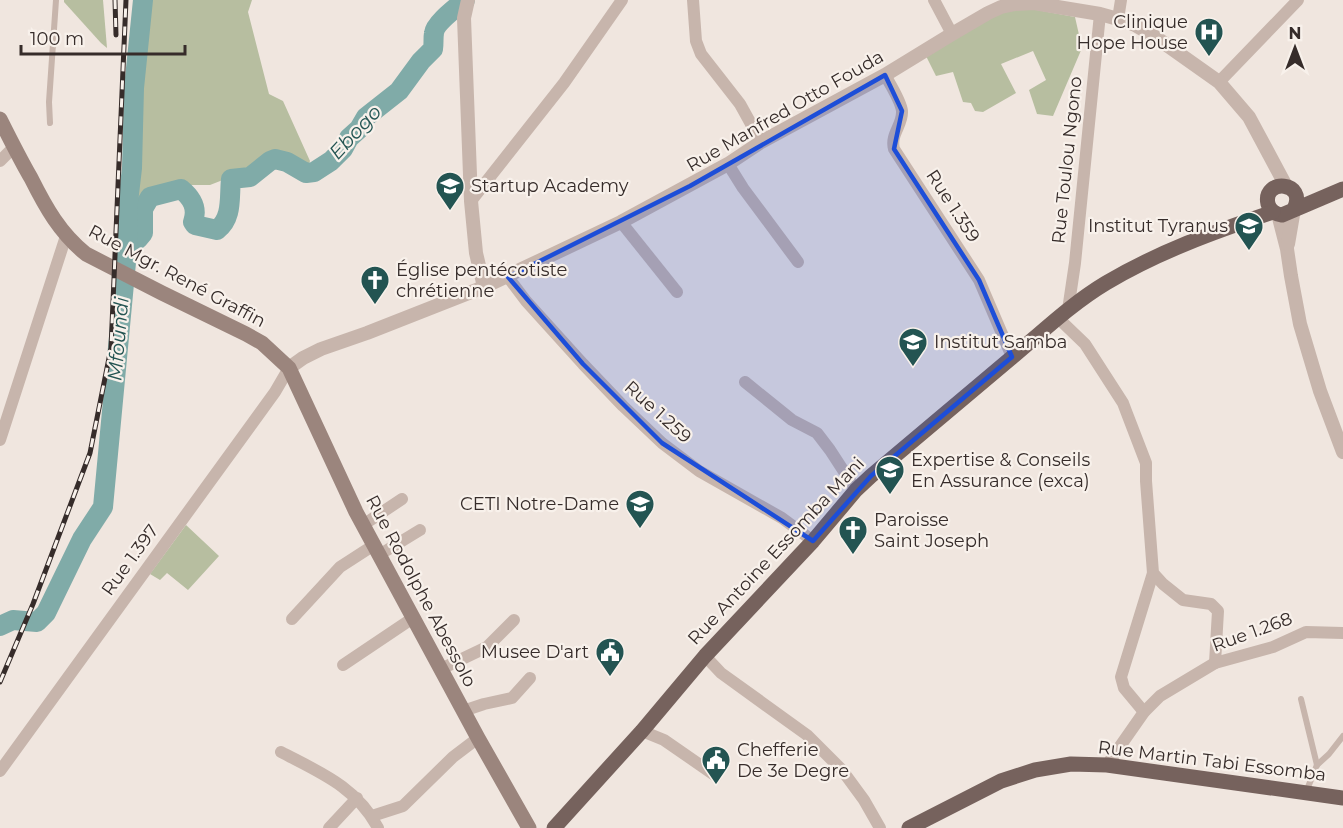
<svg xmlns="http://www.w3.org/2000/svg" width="1343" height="828" viewBox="0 0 1343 828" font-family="Montserrat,sans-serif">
<rect width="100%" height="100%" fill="#f0e6df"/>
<g fill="#b7bea0">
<polygon points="64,0 103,0 107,48 101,43 64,2"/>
<polygon points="143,0 252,0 248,12 269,94 283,101 310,161 307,169 298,163 278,156 266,159 253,173 246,176 233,176 210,185 188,185 171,189 151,205 128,241 127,211 132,168 134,88"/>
<polygon points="1026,8 1075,17 1082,48 1053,116 1037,114 1029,90 1046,80 1033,51 1001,64 1016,93 983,112 975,111 971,103 963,102 953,72 936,76 926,56 999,12"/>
<polygon points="186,525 219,556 188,590 167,573 160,580 150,574"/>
</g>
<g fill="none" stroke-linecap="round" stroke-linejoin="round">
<g stroke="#80aba8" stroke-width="20">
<path d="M128 241 138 239 143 233V209L150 197 181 189C192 198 198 208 193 222L195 225 217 230C233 218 229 197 231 179L250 177 270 161 275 159 287 162 306 173 314 172 331 161 343 149 349 138 359 129 366 117 399 91 421 61 433 49C434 43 433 39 434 33 435 23 457 7 465 0"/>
<polyline points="0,626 13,620 37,622 46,613 82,539 103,507 128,241 127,211 132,168 134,88 143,0"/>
</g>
<g stroke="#c7b5ac" stroke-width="6">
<polyline points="50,123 49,102 56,0"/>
<polyline points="1301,699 1317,765"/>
<polyline points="1306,792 1317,765 1329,754 1343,736"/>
</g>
<g stroke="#c7b5ac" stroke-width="12">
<polyline points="693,0 696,41 701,54 740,104 761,142"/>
<polyline points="934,0 952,34"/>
<polyline points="1118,19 1121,0"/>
<path d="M885 75C890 84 901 101 902 111 903 125 890 134 894 149L979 280 1012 357"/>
<polyline points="1219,82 1298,0"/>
<polyline points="0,161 14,147"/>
<polyline points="728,164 743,188 798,262"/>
<polyline points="471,201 564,83 622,0"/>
<polyline points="621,222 677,292"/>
<polyline points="508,277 526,301 583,364 623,406 662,443 699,471 782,518 813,541"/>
<polyline points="1068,310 1075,263 1100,14"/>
<polyline points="1058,318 1085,344 1123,403 1126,411 1146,463 1146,481 1153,573 1163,584 1183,600 1211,604 1218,611 1215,663"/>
<polyline points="745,382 792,420 817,433 830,450 856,490"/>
<polyline points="0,440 66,236"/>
<polyline points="363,525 402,499"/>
<polyline points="379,555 420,530"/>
<polyline points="292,619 340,567 374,545"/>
<polyline points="705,656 721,673 807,735 842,770 864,800 880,828"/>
<polyline points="343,665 413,618"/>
<polyline points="441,669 487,647 514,620"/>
<polyline points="463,711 484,704 512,698 530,678"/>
<polyline points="1144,712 1124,688 1121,677 1153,573"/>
<polyline points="642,731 664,740 716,776"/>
<path d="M281 752C319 772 357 787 378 828"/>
<polyline points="1107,765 1144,712 1160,696 1215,663 1273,647 1306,632 1343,633"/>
<polyline points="0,771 275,392 289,368"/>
<polyline points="372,816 403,806 453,757 478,738"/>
<polyline points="329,828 357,798"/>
</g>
<g stroke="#c7b5ac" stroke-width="14">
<polyline points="468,0 464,18 471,201 476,253 484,287"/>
<polyline points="1278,214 1287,249 1291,276 1300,324 1320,391 1343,452"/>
<polyline points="1288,244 1294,209"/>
<polyline points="289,368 303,358 321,349 367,333 484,287 621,222 728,164 761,142 885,75 952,34 988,13 1001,7 1015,4 1034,3 1100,14 1118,19 1135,25 1154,36 1219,82 1249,117 1286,186"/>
</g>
<path stroke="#9b857d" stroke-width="15" d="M0 119C10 139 20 159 31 178 46 208 60 233 86 254L162 293 246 334 262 343 289 368 356 512 478 738 529 828"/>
<g stroke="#76625d" stroke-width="15">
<path d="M1294 209C1308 181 1262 178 1268 204 1270 211 1275 214 1282 215L1343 189"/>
<path d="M554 828 642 731 705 656 813 541 856 490 871 476C917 437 964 398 1010 359 1041 333 1071 304 1106 283 1158 252 1216 231 1273 212"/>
<polyline points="909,828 1001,781 1035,770 1071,764 1107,765 1343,798"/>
</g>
<g stroke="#362c2a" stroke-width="5">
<g id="rail">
<polyline points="115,0 116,35"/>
<polyline points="0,682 33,604 90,453 111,348 126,0"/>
</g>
</g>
<use href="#rail" stroke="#f8f1eb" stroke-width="3" stroke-dasharray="9" stroke-linecap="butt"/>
</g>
<path fill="#1d4ed8" fill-opacity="0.2" stroke="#1d4ed8" stroke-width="4.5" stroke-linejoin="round" d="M885 75 902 111 894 149 979 280 1012 357 871 476 813 541 662 443 583 364 508 277 690 186Z"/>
<defs>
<g id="hospital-pin" transform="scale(1.5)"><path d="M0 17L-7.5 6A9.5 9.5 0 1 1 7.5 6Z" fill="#235452" stroke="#f8f1eb"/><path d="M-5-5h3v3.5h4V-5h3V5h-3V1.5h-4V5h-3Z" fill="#fff"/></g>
<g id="university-pin" transform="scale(1.5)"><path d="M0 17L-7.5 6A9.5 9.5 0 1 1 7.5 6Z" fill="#235452" stroke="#f8f1eb"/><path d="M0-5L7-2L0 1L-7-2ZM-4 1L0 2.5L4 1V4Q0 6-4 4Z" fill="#fff"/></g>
<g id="church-pin" transform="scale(1.5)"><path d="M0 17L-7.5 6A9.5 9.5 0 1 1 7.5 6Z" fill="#235452" stroke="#f8f1eb"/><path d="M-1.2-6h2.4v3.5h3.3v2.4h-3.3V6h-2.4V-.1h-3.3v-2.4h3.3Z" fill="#fff"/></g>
<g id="school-pin" transform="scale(1.5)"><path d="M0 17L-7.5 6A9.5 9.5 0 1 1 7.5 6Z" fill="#235452" stroke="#f8f1eb"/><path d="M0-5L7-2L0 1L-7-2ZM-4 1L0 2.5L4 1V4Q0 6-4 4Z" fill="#fff"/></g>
<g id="civic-pin" transform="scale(1.5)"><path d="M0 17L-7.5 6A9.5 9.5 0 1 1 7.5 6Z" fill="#235452" stroke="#f8f1eb"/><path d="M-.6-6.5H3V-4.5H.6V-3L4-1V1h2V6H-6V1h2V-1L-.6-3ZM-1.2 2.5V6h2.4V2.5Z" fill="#fff"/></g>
</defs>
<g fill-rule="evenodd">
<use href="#hospital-pin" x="1209" y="32"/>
<use href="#university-pin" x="450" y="186"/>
<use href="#university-pin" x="1249" y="226"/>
<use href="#church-pin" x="375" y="280"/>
<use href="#university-pin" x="913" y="342"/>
<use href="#university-pin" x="890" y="470"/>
<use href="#school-pin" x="640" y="504"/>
<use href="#church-pin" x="853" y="530"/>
<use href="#civic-pin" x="610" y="652"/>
<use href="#civic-pin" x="716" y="760"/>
</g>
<g text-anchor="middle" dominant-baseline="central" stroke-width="4.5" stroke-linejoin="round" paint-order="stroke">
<g font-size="18" fill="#362c2a" stroke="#f8f1eb" text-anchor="start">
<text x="1188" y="22" text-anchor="end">Clinique<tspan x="1188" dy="21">Hope House</tspan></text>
<text x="471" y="186">Startup Academy</text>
<text x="1228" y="226" text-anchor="end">Institut Tyranus</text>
<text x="396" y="270">Église pentécotiste<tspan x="396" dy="21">chrétienne</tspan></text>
<text x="934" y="342">Institut Samba</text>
<text x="911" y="460">Expertise &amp; Conseils<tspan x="911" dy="21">En Assurance (exca)</tspan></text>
<text x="619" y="504" text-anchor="end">CETI Notre-Dame</text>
<text x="874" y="520">Paroisse<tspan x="874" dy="21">Saint Joseph</tspan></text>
<text x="589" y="652" text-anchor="end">Musee D'art</text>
<text x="737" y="750">Chefferie<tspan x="737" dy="21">De 3e Degre</tspan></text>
</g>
<g font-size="18" fill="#362c2a" stroke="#f8f1eb">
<text transform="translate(785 111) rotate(-30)">Rue Manfred Otto Fouda</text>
<text transform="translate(1067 160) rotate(-84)">Rue Toulou Ngono</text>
<text transform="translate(953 206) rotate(57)">Rue 1.359</text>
<text transform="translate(177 276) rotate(28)">Rue Mgr. René Graffin</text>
<text transform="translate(658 412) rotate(42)">Rue 1.259</text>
<text transform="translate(776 551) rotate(-47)">Rue Antoine Essomba Mani</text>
<text transform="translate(130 560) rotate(-54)">Rue 1.397</text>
<text transform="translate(421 591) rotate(62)">Rue Rodolphe Abessolo</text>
<text transform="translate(1252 632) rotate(-20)">Rue 1.268</text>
<text transform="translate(1212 761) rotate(7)">Rue Martin Tabi Essomba</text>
</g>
<g font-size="20" font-style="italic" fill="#235452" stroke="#f8f1eb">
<text transform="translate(355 132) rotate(-47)">Ebogo</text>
<text transform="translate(118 339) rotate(-85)">Mfoundi</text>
</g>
</g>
<g transform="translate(1295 48)" stroke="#f8f1eb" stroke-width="4.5" paint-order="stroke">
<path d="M0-4.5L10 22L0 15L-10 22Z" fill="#362c2a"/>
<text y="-9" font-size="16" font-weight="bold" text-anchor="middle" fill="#362c2a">N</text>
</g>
<path d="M21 45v9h164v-9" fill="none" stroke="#362c2a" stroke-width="3"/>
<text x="30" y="45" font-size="18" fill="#362c2a" stroke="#f8f1eb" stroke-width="4.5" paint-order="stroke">100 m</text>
</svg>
